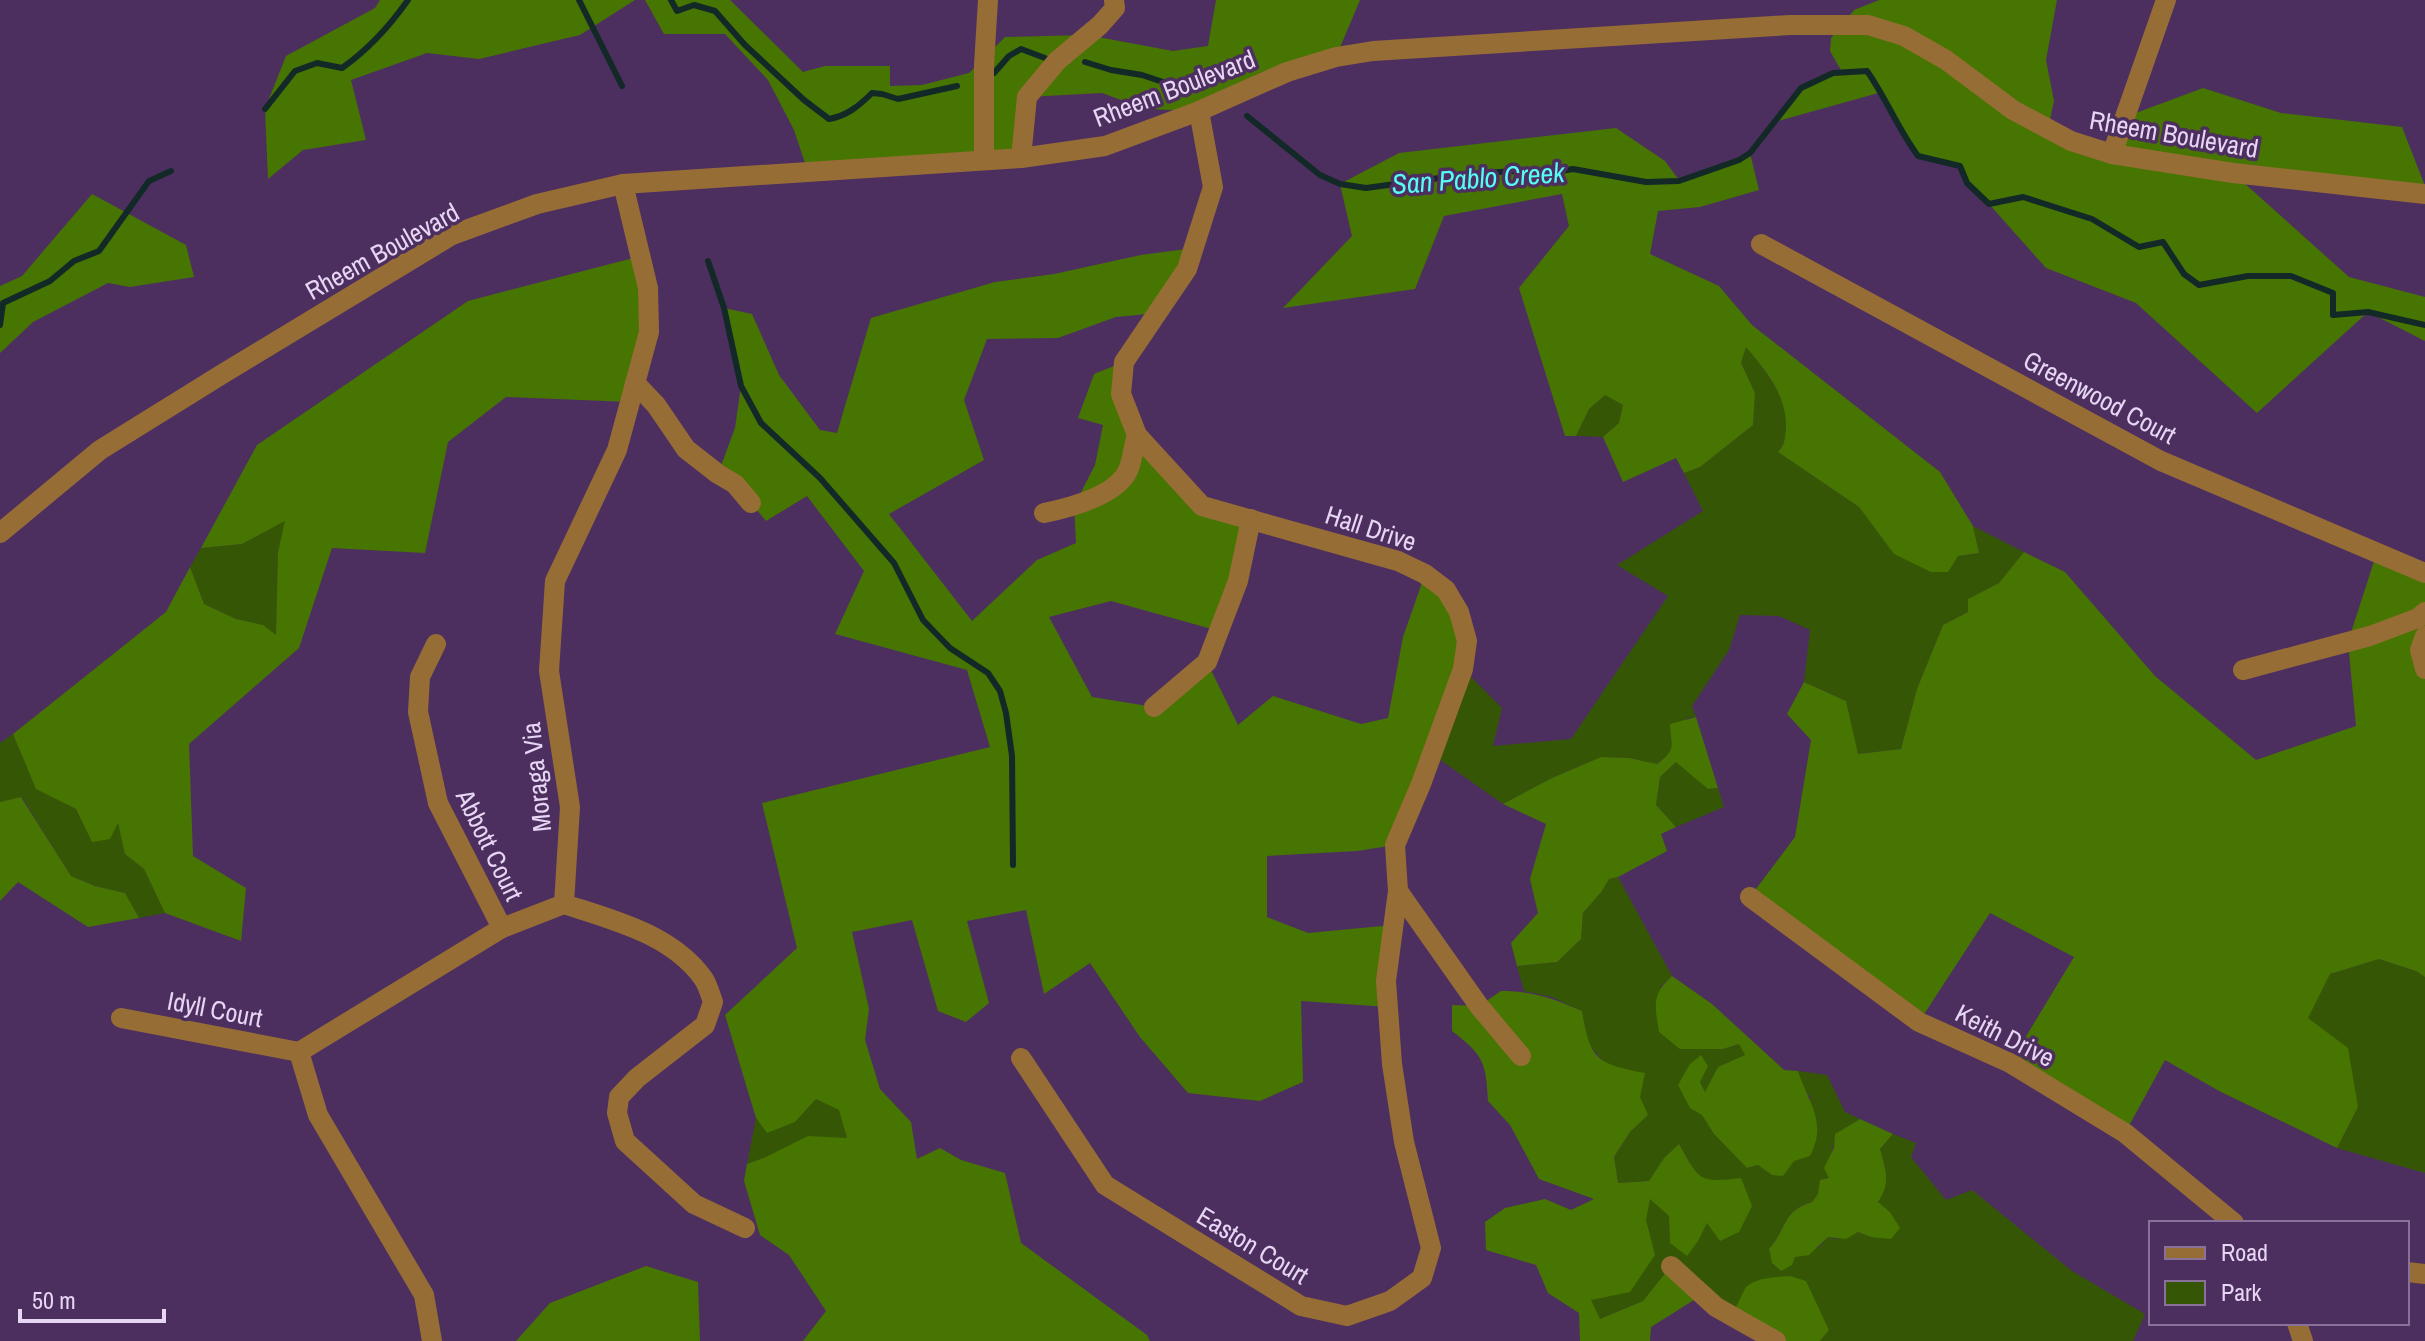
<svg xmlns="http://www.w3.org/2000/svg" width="2425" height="1341" viewBox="0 0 2425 1341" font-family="'Archivo Narrow',sans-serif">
<rect width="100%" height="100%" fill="#4d2f5f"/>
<g fill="#355705">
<path d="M1746 346C1767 373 1805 418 1778 452L1859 507 1894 554 1958 556 1979 553 1973 526 2024 552 1999 583 1968 599V612L1943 625 1917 689 1901 749 1857 754 1846 701 1804 682 1810 630 1779 616 1740 615 1729 650 1692 706 1696 717 1687 718 1671 737 1673 747 1668 755 1656 764 1629 758 1601 757 1552 778 1503 804 1432 754 1463 669 1502 708 1493 746 1571 739 1668 596 1617 565 1703 511 1684 473 1700 467 1753 425 1755 393 1741 363Z"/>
<polygon points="1605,395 1623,405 1619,423 1603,437 1576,436 1589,409"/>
<polygon points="286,520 278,552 276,636 262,625 236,619 204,604 190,567 201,548 242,544"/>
<polygon points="13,734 36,788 76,809 92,842 118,822 125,854 144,869 165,913 139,918 125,893 95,886 71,876 22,797 0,802 0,743"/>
<polygon points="1677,761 1708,789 1718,788 1724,807 1676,827 1656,805 1660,777"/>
<path d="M1618 877 1672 976 1660 987 1723 1049 1740 1044 1745 1056 1718 1067 1705 1093 1700 1082 1701 1056 1690 1107 1702 1115 1714 1134 1747 1168 1758 1165 1772 1175 1811 1098 1803 1088 1798 1071 1827 1075 1845 1112 1860 1119 1835 1134C1834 1152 1827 1160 1829 1178L1820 1180 1818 1194 1812 1202C1782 1210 1787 1229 1769 1249L1773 1264 1781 1271 1795 1257 1819 1247 1828 1237 1837 1239 1857 1232 1871 1237 1890 1212 1878 1203 1885 1169 1880 1149 1893 1134 1916 1143 1911 1157 1946 1200 1972 1190 2072 1271 2145 1314 2133 1341H1820L1829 1330 1805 1281 1747 1287 1738 1306 1730 1316 1671 1267 1643 1301 1600 1319 1590 1300 1655 1255 1645 1220 1650 1198 1669 1216 1670 1243 1698 1241 1707 1222 1720 1241 1710 1182 1696 1174 1679 1144 1664 1158 1649 1181 1618 1183 1614 1158 1630 1132 1648 1115 1587 1042 1582 1011 1552 997 1524 991 1517 966 1557 962 1581 939 1583 913 1602 891 1609 879Z"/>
<polygon points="2379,959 2416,971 2425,977 2425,1173 2337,1148 2358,1107 2307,1018 2330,974"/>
<polygon points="816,1099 839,1109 847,1139 766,1157 747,1164 756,1118 767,1132 795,1122"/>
</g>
<g fill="#477501">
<polygon points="380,0 635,0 580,35 479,59 427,53 351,80 366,140 303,150 268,179 265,109 286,56 375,8"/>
<polygon points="645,0 730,0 803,72 825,66 890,66 890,86 922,85 969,73 1005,37 1087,35 1173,51 1208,46 1216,0 1360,0 1336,57 1199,111 1145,109 1102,93 1027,97 1021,158 808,172 794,130 768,80 725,34 664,34"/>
<polygon points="1879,0 2057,0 2046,60 2054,101 2048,129 2112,154 2125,117 2203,88 2281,113 2402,127 2425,186 2234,174 2349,277 2425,297 2425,341 2368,312 2257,413 2136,303 2046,268 1989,204 1967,183 1960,166 1918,156 1900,132 1882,92 1774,122 1801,88 1842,72 1830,51 1831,38 1854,10"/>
<path d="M1616 128 1665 161 1679 180 1750 153 1759 190 1700 207 1658 211 1650 254 1719 286 1752 325 1940 472 1973 526 1979 553 1958 556 1948 572H1931L1894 554 1859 507 1778 452C1785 444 1785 439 1786 428 1787 395 1766 371 1746 347L1741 363 1755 393 1753 425 1700 467 1684 473 1676 458 1623 482 1603 437 1619 423 1623 405 1605 395 1589 409 1576 436H1565L1519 288 1569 226 1562 194 1444 216 1415 289 1283 308 1352 236 1340 184 1399 153Z"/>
<polygon points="92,194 186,245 194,277 130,287 108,283 33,322 0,353 0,286 22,276"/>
<polygon points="1194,248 1158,313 1116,317 1058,338 987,339 964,400 984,460 889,514 972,621 1037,560 1076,543 1074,506 1095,465 1103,425 1078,418 1094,374 1124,362 1137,435 1202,506 1251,519 1219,631 1111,601 1049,617 1092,697 1154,707 1207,662 1238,725 1273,696 1361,724 1388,718 1403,637 1425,574 1467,641 1395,845 1357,851 1267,856 1267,917 1308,933 1393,925 1388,1007 1301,1001 1303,1082 1260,1101 1188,1093 1140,1037 1090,963 1044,994 1026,910 967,921 989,1003 966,1022 938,1011 912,920 852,932 869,1009 865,1040 880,1089 911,1122 917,1159 940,1148 961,1160 1005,1173 1021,1243 1147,1335 1150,1341 803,1341 826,1311 789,1255 760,1235 744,1181 747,1164 766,1157 808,1136 847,1138 839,1110 816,1099 795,1122 767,1133 756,1118 725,1015 797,948 762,803 990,747 967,670 835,634 864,571 807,496 766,521 751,503 718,474 735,428 741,386 724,308 752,314 779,375 820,430 837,433 871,318 995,282 1054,274 1141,255"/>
<polygon points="641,256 648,288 630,402 506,397 448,442 425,553 332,548 299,648 189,744 193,856 246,888 241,941 165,913 144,869 125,854 118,823 110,839 92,842 76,809 36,789 13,734 166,612 190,567 204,604 236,619 263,625 276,635 278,552 285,521 242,544 201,548 257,445 468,301"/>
<polygon points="2024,552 2065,572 2155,676 2256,760 2356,726 2348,642 2377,552 2425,573 2425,977 2416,971 2379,959 2330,974 2308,1018 2348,1048 2358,1107 2337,1148 2219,1091 2165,1060 2125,1133 2010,1063 2074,957 1990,913 1919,1022 1750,897 1795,837 1811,740 1787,714 1804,682 1846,701 1858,754 1901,749 1917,689 1943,625 1968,612 1968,599 1999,583"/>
<path d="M1696 717 1718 788 1708 789 1676 762 1660 777 1656 805 1676 827 1661 834 1667 851 1618 877 1609 879 1602 891 1583 913 1581 939 1557 962 1517 966 1511 943 1538 913 1530 879 1546 824 1503 804 1552 778 1601 757 1629 758 1657 764C1677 749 1671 747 1670 724Z"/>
<polygon points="21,797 71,876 95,886 125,893 139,918 88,927 18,882 0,901 0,802"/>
<path d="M1672 976 1712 1004 1784 1070 1798 1071C1808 1102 1828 1122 1810 1156L1794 1161 1783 1176 1772 1175 1758 1165 1747 1168 1714 1134 1702 1115 1690 1108 1678 1085 1690 1064 1701 1055 1708 1066 1700 1082 1705 1092 1718 1067 1745 1055 1739 1044 1723 1049H1680L1659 1032C1655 1006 1651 995 1672 976Z"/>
<path d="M1501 991C1533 991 1553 998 1582 1011 1590 1060 1597 1064 1645 1073L1640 1097 1648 1115 1630 1132 1614 1157 1618 1183 1649 1181 1664 1158 1679 1144C1700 1181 1698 1183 1741 1178L1752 1206 1739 1232 1720 1241 1707 1223 1698 1241 1687 1256 1670 1243 1669 1216 1650 1199 1646 1220 1655 1255 1630 1292 1591 1300 1600 1319 1643 1301 1671 1266 1702 1295 1651 1327 1650 1341H1580L1579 1313 1548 1293 1536 1265 1486 1250 1485 1222 1505 1208 1545 1199 1571 1210 1594 1199 1539 1179 1510 1125 1488 1101C1486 1061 1483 1055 1452 1031V1005L1479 1006Z"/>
<path d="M1860 1119 1893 1134 1880 1149C1886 1172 1891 1182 1878 1202L1890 1212 1900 1228 1891 1239 1871 1237 1858 1232 1846 1239 1828 1237 1809 1255 1795 1257 1792 1265 1781 1271 1772 1263 1769 1249C1787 1229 1782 1211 1812 1202L1818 1194 1820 1180 1829 1178 1824 1168 1834 1148 1835 1134Z"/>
<polygon points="646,1266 698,1282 700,1341 516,1341 550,1303"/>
<path d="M1790 1276 1806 1281 1829 1330 1820 1341H1776L1730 1316C1737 1308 1742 1293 1746 1287 1757 1277 1777 1277 1790 1276Z"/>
</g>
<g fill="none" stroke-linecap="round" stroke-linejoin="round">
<g stroke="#132928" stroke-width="6">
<polyline points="579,0 622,86"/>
<path d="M671 0 677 11 694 5 715 11 745 45 804 100 829 119C847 116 860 105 872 93L882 94 898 99 957 86"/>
<polyline points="1085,62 1111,70 1142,75 1175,86 1202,88"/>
<polyline points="994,73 1009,56 1021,49 1045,58"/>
<path d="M265 109 295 71 317 63 342 68C369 49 389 27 408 0"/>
<path d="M1247 116 1320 175 1340 184 1366 188 1469 174 1515 171 1542 174 1573 169 1646 182 1679 181 1739 160 1750 153 1801 88 1833 73 1867 71C1886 98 1898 129 1918 156L1960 166 1967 183 1989 204 2023 197 2092 219 2139 247 2163 242 2184 274 2199 285 2248 276H2291L2333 293V315L2368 312 2425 325"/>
<polyline points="708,261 724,308 741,386 761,423 820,478 894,563 923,620 950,648 988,673 1000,691 1006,713 1012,756 1013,865"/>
<polyline points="0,325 3,303 50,281 74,261 99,251 149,181 171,171"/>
</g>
<g stroke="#976d36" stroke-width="20">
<polyline points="2112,154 2166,0"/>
<polyline points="1021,158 1027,97 1057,61 1100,25 1115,8 1114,0"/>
<polyline points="984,160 984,65 988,0"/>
<polyline points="1761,244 2161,461 2425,573"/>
<polyline points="635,383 656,405 686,449 718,474 735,484 751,503"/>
<path d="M1044 513C1068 508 1108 498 1124 477 1132 468 1133 447 1137 435"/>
<polyline points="0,533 100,450 224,373 452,235 537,204 623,184 1021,158 1105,146 1199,111 1287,72 1336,57 1373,51 1790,25 1868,25 1904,36 1946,60 2013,110 2071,141 2112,154 2233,173 2425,194"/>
<polyline points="2425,636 2420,650 2425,669"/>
<polyline points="436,644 420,677 418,712 438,803 502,928"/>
<polyline points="2243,670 2370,636 2418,618 2425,612"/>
<polyline points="1154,707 1207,662 1238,581 1251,519"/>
<polyline points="1398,891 1479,1006 1521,1056"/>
<polyline points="1750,897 1919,1022 2010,1063 2125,1133 2234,1223"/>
<path d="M564 904C613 920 671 934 703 978 708 985 710 994 713 1002L705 1025 637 1078 619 1097 617 1113 625 1141 694 1204 745 1228"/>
<polyline points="121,1018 299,1052"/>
<polyline points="299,1052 502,928 564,904 570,807 549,671 555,581 617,450 649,332 648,288 623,184"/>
<polyline points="299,1052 318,1115 424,1295 432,1341"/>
<polyline points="1021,1058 1105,1185 1301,1306 1347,1316 1390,1301 1422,1278 1431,1248 1404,1142 1392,1064 1386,981 1398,891 1395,845 1421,784 1463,669 1467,641 1459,612 1446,590 1425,574 1398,561 1202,506 1137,435 1121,394 1124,362 1187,269 1213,187 1199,111"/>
<polyline points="1671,1266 1716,1307 1776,1341"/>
<polyline points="2407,1272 2425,1274"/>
<polyline points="2297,1323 2303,1341"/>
</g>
</g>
<g text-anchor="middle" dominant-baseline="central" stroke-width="7" stroke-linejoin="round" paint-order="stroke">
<g font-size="26" fill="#e6d5f3" stroke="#4d2f5f">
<text transform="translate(1174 88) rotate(-21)">Rheem Boulevard</text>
<text transform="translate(2174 134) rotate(10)">Rheem Boulevard</text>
<text transform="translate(382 251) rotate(-29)">Rheem Boulevard</text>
<text transform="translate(2100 397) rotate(28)">Greenwood Court</text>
<text transform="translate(1371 528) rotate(18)">Hall Drive</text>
<text transform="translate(536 777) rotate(-96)">Moraga Via</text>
<text transform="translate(490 845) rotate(64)">Abbott Court</text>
<text transform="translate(215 1009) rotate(11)">Idyll Court</text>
<text transform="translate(2005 1035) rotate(27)">Keith Drive</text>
<text transform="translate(1253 1245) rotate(31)">Easton Court</text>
</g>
<g font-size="28" font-style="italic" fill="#56fdf7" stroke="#4d2f5f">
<text transform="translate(1478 178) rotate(-4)">San Pablo Creek</text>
</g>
</g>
<rect x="2149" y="1221" width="260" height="104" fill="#4d2f5f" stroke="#8a719a" stroke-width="2"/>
<rect x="2165" y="1247" width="40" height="12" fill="#976d36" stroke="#8a719a" stroke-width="2"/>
<text x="2221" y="1261" font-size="24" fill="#e6d5f3">Road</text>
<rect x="2165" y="1281" width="40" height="24" fill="#355705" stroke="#8a719a" stroke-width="2"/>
<text x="2221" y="1301" font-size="24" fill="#e6d5f3">Park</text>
<path d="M20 1309v12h144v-12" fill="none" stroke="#e6d5f3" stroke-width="4"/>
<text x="32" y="1309" font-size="24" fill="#e6d5f3" stroke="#4d2f5f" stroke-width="6" paint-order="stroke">50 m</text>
</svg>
